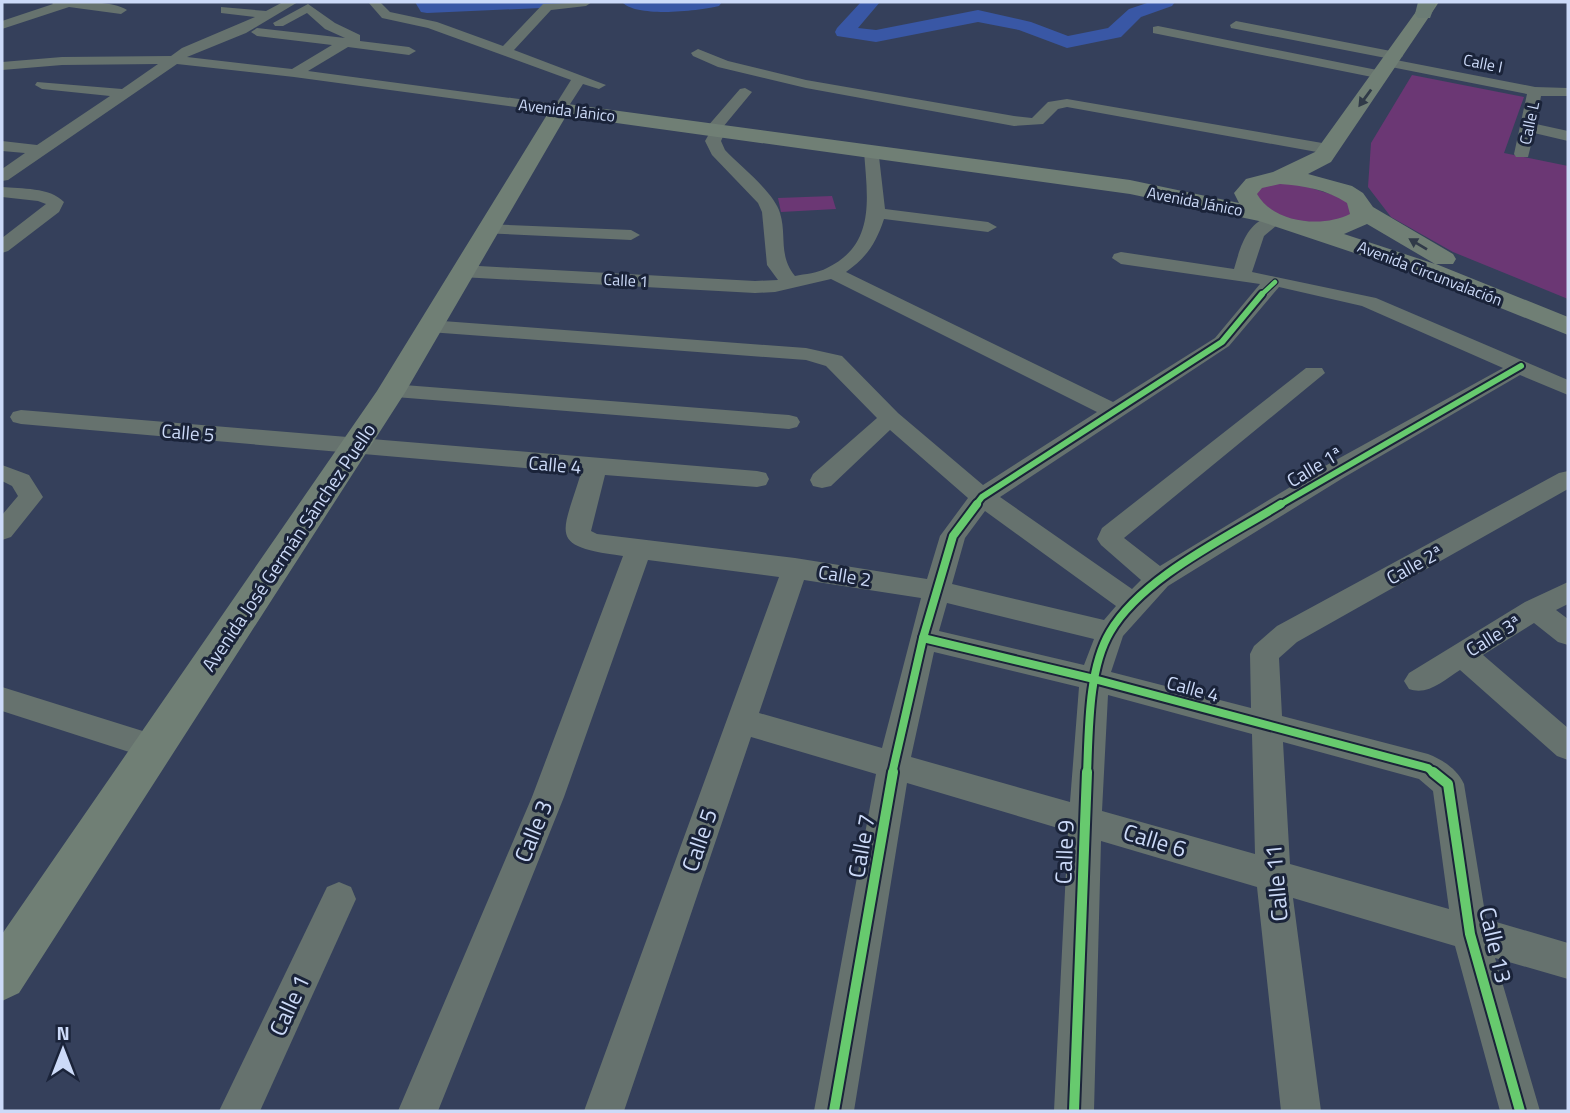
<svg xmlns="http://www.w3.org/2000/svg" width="1570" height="1113" viewBox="0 0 1570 1113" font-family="'Titillium Web',sans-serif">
<rect width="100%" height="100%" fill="#35405b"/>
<g fill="#6b3774">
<polygon points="1412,75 1524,97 1504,153 1568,166 1568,299 1453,252 1391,217 1368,187 1371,143"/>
<polygon points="1289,181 1346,199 1354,214 1337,224 1285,220 1254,201 1256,188"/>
<polygon points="832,196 836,209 781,212 778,198"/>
</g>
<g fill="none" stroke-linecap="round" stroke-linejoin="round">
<g fill="#3957a5" fill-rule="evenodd">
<polygon points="415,2 572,2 563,7 427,13 421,12"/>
<path d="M622 2H722L719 6C699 11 636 18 622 2Z"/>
<polygon points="861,2 880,2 858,28 876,30 978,10 1031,22 1068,36 1108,28 1129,9 1150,2 1175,2 1172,6 1141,17 1121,37 1067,48 1019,30 978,22 876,42 837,36 835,32 837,28"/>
</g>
<g fill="#66726e" fill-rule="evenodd">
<path d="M51 2C70 1 113 0 127 10L121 14 69 7 2 29V21L53 4Z"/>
<polygon points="283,2 298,2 246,33 187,57 292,69 332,45 257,36 251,32 257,28 345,38 325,29 307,13 283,26 275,26 273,23 308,4 335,23 360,35 360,41 409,47 416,51 409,55 348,47 308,71 556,104 571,80 428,28 382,18 368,2 380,2 390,12 437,22 503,46 543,4 592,2 586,6 551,10 514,50 606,85 599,89 583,84 565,112 560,113 294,77 177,64 8,180 2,181 2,169 25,153 2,151 2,141 37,145 110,96 42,89 35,85 37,82 122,89 158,64 62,65 2,70 2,62 62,57 171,56 182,48 255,17 221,13 221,7 266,11"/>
<polygon points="1236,21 1401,53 1403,56 1396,60 1535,87 1568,88 1568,96 1541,96 1536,124 1568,131 1568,141 1534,133 1528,157 1516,157 1514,154 1527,94 1386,66 1384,63 1391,59 1231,28 1230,25"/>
<polygon points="1158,26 1382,71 1389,75 1382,79 1153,33 1153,27"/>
<polygon points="698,49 728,61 806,80 1014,116 1032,118 1048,102 1067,99 1328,144 1336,149 1328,154 1067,107 1058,109 1043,124 1014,126 806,88 718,67 693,56 691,53"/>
<path d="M745 88 752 92 723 127 726 130 721 141 725 150C740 166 774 192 780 213 787 236 778 255 795 276 805 274 818 273 827 268 877 244 867 196 864 151L872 146 878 148 885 209 988 222 997 227 988 232 884 219C876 243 867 257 846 272L1113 402 1215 338 1260 284 1121 264 1112 258 1114 254 1121 252 1234 269C1241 245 1247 221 1274 215L1283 220 1264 236 1252 272 1376 298 1568 380V395L1520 375 1343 478 1168 586 1123 636 1111 672 1251 708 1250 654 1254 646 1277 626 1559 473 1568 471V489L1297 642 1279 658 1282 716 1428 754C1443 760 1457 769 1464 784L1486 919 1568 943V979L1495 958 1540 1111H1500L1455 946 1293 898 1321 1111H1281L1257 887 1101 841 1094 1111H1054L1068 831 907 783 854 1111H814L876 774 751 737 624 1111H584L779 577 648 560 564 797 438 1111H398L532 797 623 556C547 546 562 536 581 473L21 424 13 422 10 417 13 412 21 410 757 471 766 473 769 479 766 485 757 487 605 475 591 531 597 534 795 558 927 579 940 536 968 498 890 430 831 486 822 488 813 486 810 480 813 474 877 418 826 366 806 360 429 332 422 330 419 326 422 322 429 320 806 348 842 356 898 413 983 485 1097 412 831 279 775 292 755 293 461 277 452 271 461 265 755 281 778 280 767 265 762 212 758 203 712 155 705 141 709 134 704 130 707 127 740 89ZM1279 287 1362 306 1503 368 1325 466 1160 566 1124 538 1325 373 1322 368H1306L1102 528 1097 539 1101 545 1141 580 1132 589 1000 497 1229 346ZM985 511 1116 606 1104 620 952 584 965 538ZM804 580 921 598 882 748 759 713ZM947 603 1094 639 1084 665 939 631ZM934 652 1079 687 1070 802 911 757ZM1108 695 1252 734 1255 854 1102 811ZM1283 742 1419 779 1433 791 1449 909 1290 864Z"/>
<path d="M2 187C21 189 50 187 64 202L59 212 8 251 2 253V238L46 204 38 201 2 197Z"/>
<polygon points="487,224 631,230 640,235 631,240 481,233 478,229 481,225"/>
<polygon points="391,384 789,415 797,417 800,422 797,427 789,429 383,396 380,391 383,386"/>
<polygon points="2,465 29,475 43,497 11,537 2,540 2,515 18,496 12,486 2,481"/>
<path d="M1568 582V604L1556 610 1568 619V645L1558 642 1534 623 1483 655 1568 728V760L1557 756 1460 670C1444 680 1428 696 1409 689L1404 681 1409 673 1525 602Z"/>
<polygon points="2,687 165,738 170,747 165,756 154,760 2,711"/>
<polygon points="339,882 351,887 356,899 260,1111 219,1111 327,887"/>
</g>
<path fill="#707f75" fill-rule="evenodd" d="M1423 2H1439L1331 162 1308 174 1352 186 1363 193 1373 207 1453 254 1456 259 1453 264H1436L1568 317V335L1411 272 1259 221 1130 194 566 116 406 391 19 993 2 1001V934L377 391 553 105 560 103 1130 180 1239 203 1234 193 1246 179 1273 172 1315 152ZM1280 184C1304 186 1326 189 1347 203L1350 214C1323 228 1273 223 1257 194L1262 188ZM1367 224 1435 264 1344 234Z"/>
<polygon fill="#6b7c75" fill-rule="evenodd" points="1418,2 1436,2 1430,18 1418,18 1415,14"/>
<g stroke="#1a2339" stroke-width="7">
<polyline id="cycleway-far3" points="1260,296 1275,282"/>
</g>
<g stroke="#1a2339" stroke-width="10">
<g id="cycleway-far2">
<polyline points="975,506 982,497 1222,342 1262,294"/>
<polyline points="1278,506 1521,366"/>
</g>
</g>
<g stroke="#1a2339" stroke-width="12">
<g id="cycleway-far1">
<polyline points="923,638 1094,679 1428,768 1435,774"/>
<polyline points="892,774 923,638 953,536 977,504"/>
<path d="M1087 774C1089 730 1088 669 1110 632 1142 577 1228 537 1281 504"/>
</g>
</g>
<g stroke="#1a2339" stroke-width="14">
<g id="cycleway">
<polyline points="1433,772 1448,784 1470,934 1520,1111"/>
<polyline points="834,1111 893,772"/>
<polyline points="1074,1111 1087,772"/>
</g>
</g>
<use href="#cycleway-far3" stroke="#67ca6e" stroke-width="4.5"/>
<use href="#cycleway-far2" stroke="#67ca6e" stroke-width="6"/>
<use href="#cycleway-far1" stroke="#67ca6e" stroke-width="8"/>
<use href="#cycleway" stroke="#67ca6e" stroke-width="10"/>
</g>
<defs><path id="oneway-solid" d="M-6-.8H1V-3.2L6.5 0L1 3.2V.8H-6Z" transform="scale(1.75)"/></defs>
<g fill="#303a48">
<use href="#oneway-solid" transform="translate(1365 98) rotate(126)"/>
<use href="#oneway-solid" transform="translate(1418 244) rotate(-149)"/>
</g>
<g text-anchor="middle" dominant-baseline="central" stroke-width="6" stroke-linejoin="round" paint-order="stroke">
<g font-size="16" fill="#ccdaf8" stroke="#1a2339">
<text transform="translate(1483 63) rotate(11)">Calle I</text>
<text transform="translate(567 110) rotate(7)">Avenida Jánico</text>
<text transform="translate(1529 123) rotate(-78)">Calle L</text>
<text transform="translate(1195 201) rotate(11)">Avenida Jánico</text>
<text transform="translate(1430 273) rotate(21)">Avenida Circunvalación</text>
<text transform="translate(626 280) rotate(3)">Calle 1</text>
</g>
<g font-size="19" fill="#ccdaf8" stroke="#1a2339">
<text transform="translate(188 432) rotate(5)">Calle 5</text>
<text transform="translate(555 464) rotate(5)">Calle 4</text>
<text transform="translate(1314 466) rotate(-31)">Calle 1ª</text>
<text transform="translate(288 547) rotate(-56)">Avenida José Germán Sánchez Puello</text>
<text transform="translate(1414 564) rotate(-29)">Calle 2ª</text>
<text transform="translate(845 575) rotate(9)">Calle 2</text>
<text transform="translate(1493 635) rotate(-32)">Calle 3ª</text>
<text transform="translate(1193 688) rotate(15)">Calle 4</text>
</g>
<g font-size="23" fill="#ccdaf8" stroke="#1a2339">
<text transform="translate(533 831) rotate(-68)">Calle 3</text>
<text transform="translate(699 840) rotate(-71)">Calle 5</text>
<text transform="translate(1155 840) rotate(17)">Calle 6</text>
<text transform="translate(861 846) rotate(-80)">Calle 7</text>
<text transform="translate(1064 852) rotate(-88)">Calle 9</text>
<text transform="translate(1276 883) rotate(-95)">Calle 11</text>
<text transform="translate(1496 945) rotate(77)">Calle 13</text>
<text transform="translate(289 1005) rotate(-65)">Calle 1</text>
</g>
</g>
<rect width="1570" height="1113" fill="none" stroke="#ccdaf8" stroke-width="7"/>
<g transform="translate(63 1050)" stroke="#1a2339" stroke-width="5" paint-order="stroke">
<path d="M0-5L12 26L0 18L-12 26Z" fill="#ccdaf8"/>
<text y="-10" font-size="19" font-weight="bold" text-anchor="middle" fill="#ccdaf8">N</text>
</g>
</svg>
